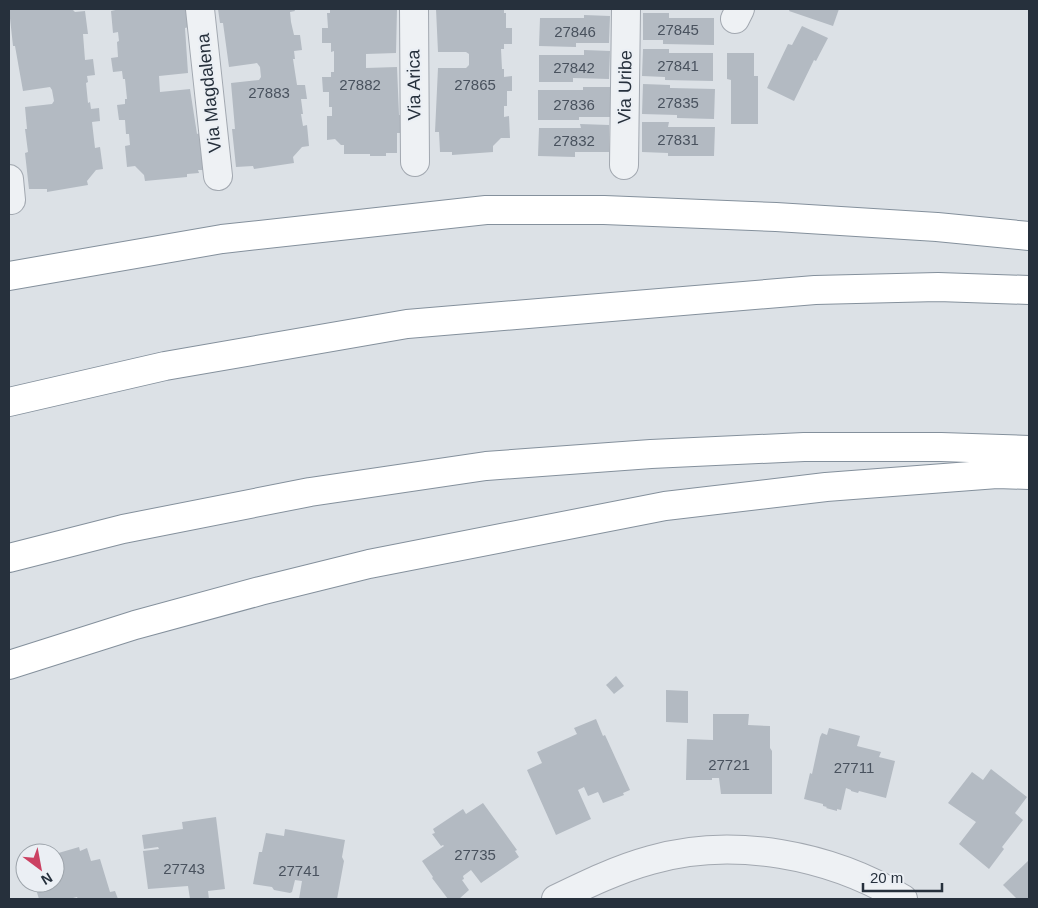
<svg xmlns="http://www.w3.org/2000/svg" width="1038" height="908" viewBox="0 0 1038 908" font-family="Helvetica,sans-serif">
<rect width="100%" height="100%" fill="#dce1e6"/>
<g fill="#b3bac2">
<polygon points="9,9 72,9 75,12 85,11 88,34 83,34 85,60 93,59 95,75 87,76 88,82 86,83 88,103 90,102 91,109 99,108 100,121 92,122 95,148 100,147 103,169 96,170 87,181 88,185 47,192 47,189 29,189 25,153 28,152 25,129 27,129 25,107 52,104 54,101 52,90 50,87 23,91 15,46 13,46"/>
<polygon points="120,9 187,9 189,27 185,28 188,73 159,76 160,92 190,89 197,134 200,133 204,170 198,170 199,173 187,174 187,177 145,181 144,175 135,166 127,167 125,146 130,145 129,134 126,134 125,120 119,120 117,105 125,104 125,99 127,99 125,79 123,79 122,71 113,72 111,58 118,57 117,42 119,41 118,32 113,33 111,11"/>
<polygon points="218,9 294,9 295,11 290,12 291,22 294,35 300,35 302,50 294,51 295,59 293,59 297,85 305,85 307,99 301,99 303,114 301,114 303,126 307,125 309,146 302,147 293,157 294,163 254,169 253,166 236,167 232,129 235,129 231,83 259,80 261,77 260,67 257,63 229,67 223,23 220,23"/>
<polygon points="330,9 397,9 396,53 366,54 366,68 397,67 399,115 402,115 402,133 397,133 397,153 386,153 386,156 370,156 370,154 344,154 344,145 341,145 335,139 327,140 327,116 332,116 332,107 329,107 329,92 323,92 322,77 331,77 331,72 334,72 334,51 331,52 331,43 322,43 322,28 328,28 327,13 330,13"/>
<polygon points="436,9 504,9 504,13 506,13 506,28 512,28 512,44 504,44 504,49 501,49 502,69 504,69 504,77 512,76 512,91 507,91 507,106 504,106 504,117 509,116 510,138 501,138 493,146 493,152 452,155 452,152 440,152 439,132 435,132 438,68 466,68 469,65 469,54 466,52 438,52"/>
<polygon points="790,9 839,9 833,26 789,11"/>
<polygon points="643,13 669,13 669,18 714,18 714,45 663,44 663,40 643,40"/>
<polygon points="584,15 610,16 609,43 576,43 576,47 539,46 540,18 584,18"/>
<polygon points="802,26 828,38 816,61 814,60 794,101 767,88 788,44 792,45"/>
<polygon points="643,49 669,49 669,53 713,53 713,81 665,80 665,77 642,76"/>
<polygon points="584,50 610,51 609,79 573,78 573,82 539,82 539,55 584,55"/>
<polygon points="727,53 754,53 754,76 758,76 758,124 731,124 731,80 727,79"/>
<polygon points="643,84 670,85 670,88 715,89 714,119 677,118 677,115 642,114"/>
<polygon points="583,87 610,87 610,117 579,117 579,120 538,120 538,90 583,90"/>
<polygon points="642,122 669,122 668,127 715,127 714,156 668,156 668,153 642,152"/>
<polygon points="580,124 609,125 609,152 575,152 575,157 538,156 539,128 581,128"/>
<polygon points="616,676 624,686 614,694 606,685"/>
<polygon points="666,690 688,691 688,723 666,722"/>
<polygon points="713,714 749,714 748,725 770,726 770,748 772,751 772,794 721,794 719,778 712,778 712,780 686,780 687,739 713,740"/>
<polygon points="596,719 603,736 605,735 630,790 623,793 624,795 603,803 598,792 588,796 584,787 578,790 591,819 556,835 527,770 542,763 537,752 577,734 574,728"/>
<polygon points="829,728 860,736 857,746 881,752 879,757 895,761 886,798 859,791 858,793 851,791 851,790 846,788 841,810 837,809 837,811 826,808 827,807 823,806 823,804 804,799 810,773 812,774 820,737 822,733 827,735"/>
<polygon points="991,769 1027,797 1015,813 1023,820 1002,847 1004,849 989,869 959,844 976,822 948,803 972,772 983,780"/>
<polygon points="483,803 517,850 515,851 519,857 481,883 471,870 463,876 464,879 462,880 469,890 459,899 448,899 432,878 433,877 422,861 444,846 443,845 441,846 432,834 435,833 433,829 463,809 466,814"/>
<polygon points="216,817 225,889 208,891 209,899 190,899 188,886 148,889 143,851 159,849 158,847 144,849 142,835 183,829 182,822"/>
<polygon points="285,829 345,840 342,857 344,861 337,899 299,899 302,881 295,880 292,892 290,893 274,890 272,887 253,884 259,852 262,852 266,833 284,836"/>
<polygon points="79,847 80,851 87,848 91,861 100,859 110,892 115,891 118,899 78,899 77,897 69,899 39,899 34,883 55,883 55,854"/>
<polygon points="1029,860 1029,899 1017,899 1003,885"/>
</g>
<g fill="none" stroke-linecap="round" stroke-linejoin="round">
<g stroke="#a2a8b0" stroke-width="30">
<g id="minor">
<polyline points="200,9 218,176"/>
<polyline points="414,9 415,162"/>
<polyline points="735,19 740,9"/>
<polyline points="624,165 626,9"/>
<polyline points="9,179 11,200"/>
<path d="M556 899C587 884 618 869 651 860 733 836 831 855 903 899"/>
</g>
</g>
<g stroke="#84909c" stroke-width="30">
<g id="highway">
<polyline points="9,276 222,239 486,210 604,210 776,217 937,227 1029,236"/>
<polyline points="9,402 165,366 407,324 815,290 938,287 1029,290"/>
<polyline points="9,558 123,529 310,492 486,466 651,454 804,447 941,447 1029,450"/>
<polyline points="9,665 135,625 260,591 369,564 665,506 826,487 997,474 1029,475"/>
</g>
</g>
<use href="#minor" stroke="#eef1f4" stroke-width="28"/>
<use href="#highway" stroke="#fff" stroke-width="28"/>
</g>
<g text-anchor="middle" dominant-baseline="central" stroke-width="4.5" stroke-linejoin="round" paint-order="stroke">
<g font-size="15" fill="#49525e">
<text x="678" y="29">27845</text>
<text x="575" y="31">27846</text>
<text x="678" y="65">27841</text>
<text x="574" y="67">27842</text>
<text x="360" y="84">27882</text>
<text x="475" y="84">27865</text>
<text x="269" y="92">27883</text>
<text x="678" y="102">27835</text>
<text x="574" y="104">27836</text>
<text x="678" y="139">27831</text>
<text x="574" y="140">27832</text>
<text x="729" y="764">27721</text>
<text x="854" y="767">27711</text>
<text x="475" y="854">27735</text>
<text x="184" y="868">27743</text>
<text x="299" y="870">27741</text>
</g>
<g font-size="18" fill="#26303c" stroke="#ebeff4">
<text transform="translate(414 85) rotate(-91)">Via Arica</text>
<text transform="translate(625 87) rotate(-89)">Via Uribe</text>
<text transform="translate(209 93) rotate(-96)">Via Magdalena</text>
</g>
</g>
<rect width="1038" height="908" fill="none" stroke="#26303c" stroke-width="20"/>
<g transform="translate(40 868) rotate(148)"><circle r="24" fill="#ebeff4" stroke="#9ca3aa"/>
<path d="M0-4L9 19L0 12L-9 19Z" fill="#cb4162"/>
<text y="-8" font-size="14" font-weight="bold" text-anchor="middle" fill="#26303c">N</text>
</g>
<path d="M863 883v8h79v-8" fill="none" stroke="#26303c" stroke-width="2.5"/>
<text x="870" y="883" font-size="15" fill="#26303c" stroke="#ebeff4" stroke-width="4" paint-order="stroke">20 m</text>
</svg>
